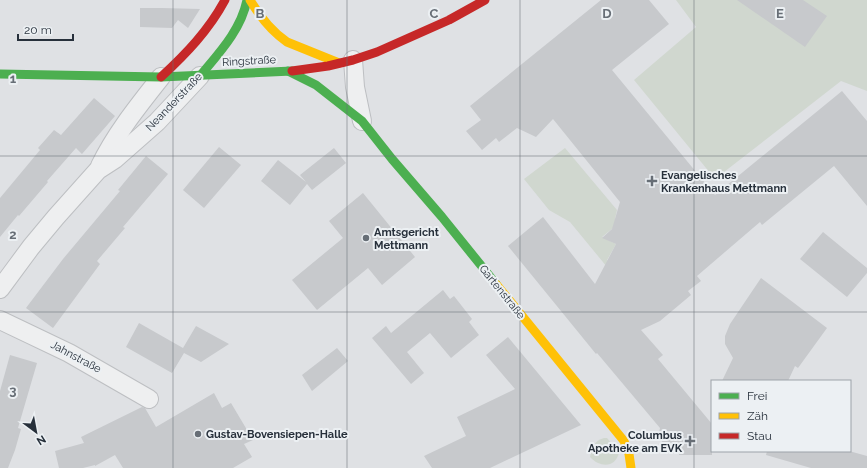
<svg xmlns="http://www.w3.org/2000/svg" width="867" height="468" viewBox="0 0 867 468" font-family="Raleway,sans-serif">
<rect width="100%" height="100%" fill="#dfe1e4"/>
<g fill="#d0d7cf">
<polygon points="676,0 867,0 867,91 841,81 715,179 634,80 696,27"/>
<polygon points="565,148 617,210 615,219 619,223 602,237 616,244 607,260 619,267 612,273 570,222 549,210 524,179"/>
<path d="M604 438H607L619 452C616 468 600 468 590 457 592 447 594 441 604 438Z"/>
</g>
<g fill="#c7c9cc">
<polygon points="601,0 649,0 669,24 612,70 715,195 842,91 867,121 867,206 834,166 762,225 760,222 697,276 701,281 688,291 691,295 660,321 641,330 663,355 658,359 712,424 712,455 679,455 679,453 664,446 660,437 659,433 660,428 597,353 596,354 508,246 543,217 595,284 616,244 602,238 612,229 620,202 553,119 536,137 517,128 499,142 496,138 482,150 466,131 481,120 470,106"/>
<polygon points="737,0 803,0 827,16 805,47"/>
<polygon points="140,8 162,8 200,9 188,28 178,20 172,28 140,27"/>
<polygon points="94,98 115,116 82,154 76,148 47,181 48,182 19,216 18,215 0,237 0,198 40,150 38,148 54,130 61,135"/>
<polygon points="219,147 241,165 204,208 183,190"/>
<polygon points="334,148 346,163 312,190 307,184 290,205 261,181 278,160 306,182 300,175"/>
<polygon points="146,156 168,174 123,227 125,228 97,261 100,264 53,328 26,308 63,259 120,191 118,190"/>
<polygon points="363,193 415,257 382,285 368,268 317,310 292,280 343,238 329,221"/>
<polygon points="823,232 867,268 867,273 847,297 800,259"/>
<polygon points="761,278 827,328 798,368 795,366 788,381 722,381 733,358 725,344 725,336 730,324"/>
<polygon points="443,290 450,299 454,296 472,319 469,322 479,335 451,358 430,333 407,352 424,373 411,384 372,338 386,326 391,333"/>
<polygon points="139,323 183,348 196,326 229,344 201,362 184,353 172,373 126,347"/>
<polygon points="508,337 581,425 490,468 432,468 424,456 466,436 457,417 515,389 486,355"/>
<polygon points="337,348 348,361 312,391 302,375"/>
<polygon points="10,355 37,363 18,428 21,429 15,450 8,468 0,468 0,391"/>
<polygon points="214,393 222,408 231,403 253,440 244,444 252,457 233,468 123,468 115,455 95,466 95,465 83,468 59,468 55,451 84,443 81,437 142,407 145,408 156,427"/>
<polygon points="767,451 849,451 867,456 867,468 811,468 766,455"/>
</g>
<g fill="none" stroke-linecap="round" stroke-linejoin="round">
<g stroke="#bdbfc2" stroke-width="20">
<g id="street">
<polyline points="353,60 355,87 362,121"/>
<path d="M100 166C116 133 139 105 161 77"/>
<polyline points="0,289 31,247 56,217 98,170 115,159 140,137 157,122 200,76"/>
<polyline points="0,320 69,353 149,399"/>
</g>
</g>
<use href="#street" stroke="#eeeff0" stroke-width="18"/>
<g stroke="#4caf50" stroke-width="9">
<polyline points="288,71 316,85 362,121 392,159 442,217 496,284"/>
<polyline points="0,74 161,77 292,71"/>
<path d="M200 76C219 53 241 30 247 0"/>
</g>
<g stroke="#ffc107" stroke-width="9">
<path d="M250 0C260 17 271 31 287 42L339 63"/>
<polyline points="496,284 624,441 629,454 631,468"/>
</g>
<g stroke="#c62828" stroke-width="9">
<polyline points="292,71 328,66 353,60 377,52 449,20 485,0"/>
<path d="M161 77C186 54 209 30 225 0"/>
</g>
</g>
<path fill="none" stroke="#676e76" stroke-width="1" stroke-opacity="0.55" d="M173 0V468M347 0V468M520 0V468M694 0V468M0 156H867M0 312H867"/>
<g fill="#676e76" stroke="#ecf0f3" stroke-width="1.5">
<path d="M650 175h4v4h4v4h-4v4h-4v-4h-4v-4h4z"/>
<circle cx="366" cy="238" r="4"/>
<circle cx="198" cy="434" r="4"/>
<path d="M688 435h4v4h4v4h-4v4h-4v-4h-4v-4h4z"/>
</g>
<g text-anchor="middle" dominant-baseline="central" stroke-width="4" stroke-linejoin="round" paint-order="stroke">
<g font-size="11" fill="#27303b" stroke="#ecf0f3">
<text transform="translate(249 61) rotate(-3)">Ringstraße</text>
<text transform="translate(174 102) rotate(-46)">Neanderstraße</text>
<text transform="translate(502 292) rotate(51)">Gartenstraße</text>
<text transform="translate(76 357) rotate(28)">Jahnstraße</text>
</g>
<g font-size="11" font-weight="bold" fill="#27303b" stroke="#ecf0f3" text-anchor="start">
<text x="661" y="175">Evangelisches<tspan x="661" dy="13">Krankenhaus Mettmann</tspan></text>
<text x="374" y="232">Amtsgericht<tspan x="374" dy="13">Mettmann</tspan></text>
<text x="206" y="434">Gustav-Bovensiepen-Halle</text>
<text x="682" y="435" text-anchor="end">Columbus<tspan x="682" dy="13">Apotheke am EVK</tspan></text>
</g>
</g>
<g font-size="13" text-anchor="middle" font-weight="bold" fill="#676e76" stroke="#ecf0f3" stroke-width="4" stroke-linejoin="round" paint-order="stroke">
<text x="260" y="18">B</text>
<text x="434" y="18">C</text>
<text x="607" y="18">D</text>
<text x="780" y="18">E</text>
<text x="13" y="83">1</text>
<text x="13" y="239">2</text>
<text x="13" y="395">3</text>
</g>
<rect x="711" y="380" width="140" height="72" fill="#ecf0f3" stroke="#9da3a9"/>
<rect x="719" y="393" width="20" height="6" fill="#4caf50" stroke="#9da3a9"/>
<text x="747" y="400" font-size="12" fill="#27303b">Frei</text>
<rect x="719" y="413" width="20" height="6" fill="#ffc107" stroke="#9da3a9"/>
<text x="747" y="420" font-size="12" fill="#27303b">Zäh</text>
<rect x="719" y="433" width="20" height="6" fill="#c62828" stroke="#9da3a9"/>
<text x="747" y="440" font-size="12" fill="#27303b">Stau</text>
<g transform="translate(36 432) rotate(148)" stroke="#ecf0f3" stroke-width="3" paint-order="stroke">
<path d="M0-3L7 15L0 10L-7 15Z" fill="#27303b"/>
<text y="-6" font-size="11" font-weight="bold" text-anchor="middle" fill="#27303b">N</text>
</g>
<path d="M18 34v6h55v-6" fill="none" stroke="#27303b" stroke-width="2"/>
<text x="24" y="34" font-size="12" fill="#27303b" stroke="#ecf0f3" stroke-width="3" paint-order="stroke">20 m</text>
</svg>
